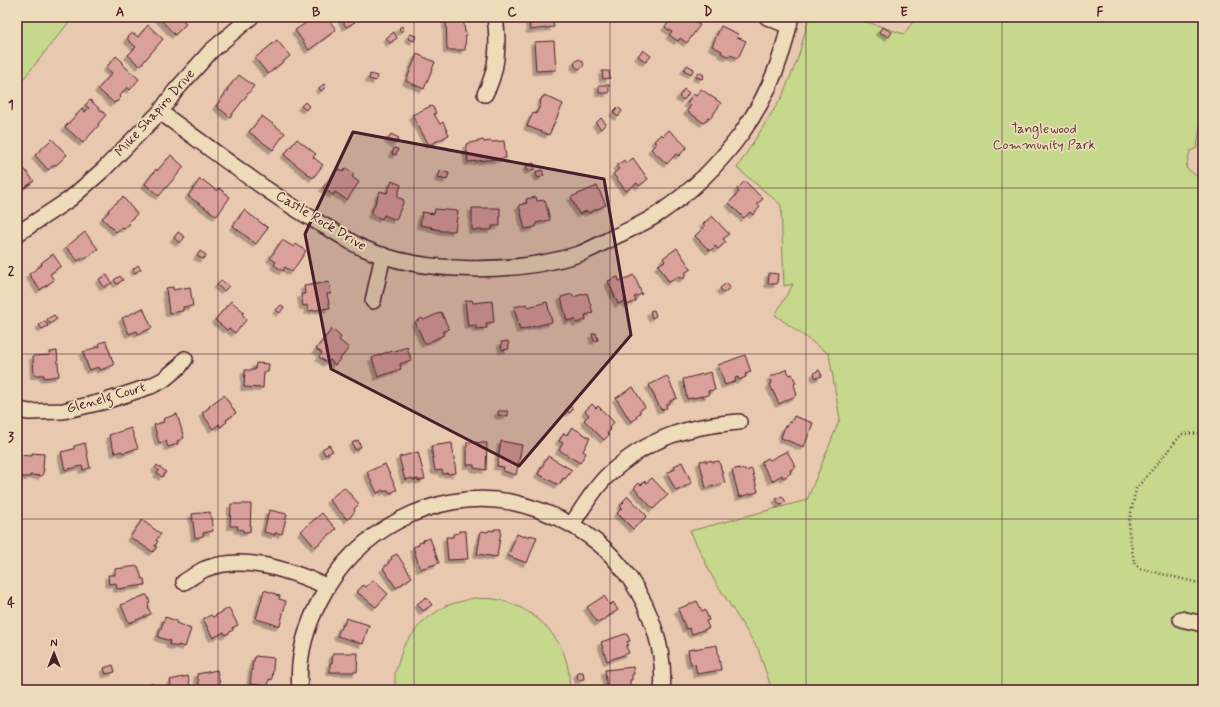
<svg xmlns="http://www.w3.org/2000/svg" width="1220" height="707" viewBox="0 0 1220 707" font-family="Mynerve,sans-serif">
<defs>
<filter id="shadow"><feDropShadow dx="-3.5" dy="3.5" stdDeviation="0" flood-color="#0004"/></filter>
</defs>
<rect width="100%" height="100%" fill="#e8c9b0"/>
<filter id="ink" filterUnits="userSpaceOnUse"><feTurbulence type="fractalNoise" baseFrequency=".025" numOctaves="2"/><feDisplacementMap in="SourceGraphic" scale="8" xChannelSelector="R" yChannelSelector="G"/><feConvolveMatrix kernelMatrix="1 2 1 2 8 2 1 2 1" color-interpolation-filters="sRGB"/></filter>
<g filter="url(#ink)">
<g fill="#c5d88c" stroke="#887c5c">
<polygon points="17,17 73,17 17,87"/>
<polygon points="809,17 852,17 904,34 916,17 1203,17 1203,105 1197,148 1190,151 1186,168 1203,181 1203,690 772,690 758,649 713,578 690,531 807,500 840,419 829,354 775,315 793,284 784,286 781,205 737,168 782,97 798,58"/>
<path d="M473 598C482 599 492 598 500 600 505 601 510 604 515 605 548 619 573 653 569 690H395V673L404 645 422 622 445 606Z"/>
</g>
<g fill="#daa09a" stroke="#4a1f2b" filter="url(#shadow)">
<polygon points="160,17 188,17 183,22 186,24 175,35 159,18"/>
<polygon points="315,17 327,17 336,30 309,50 295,30"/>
<polygon points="341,17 353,17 355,22 346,27"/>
<polygon points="446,17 463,17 465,32 466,32 465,50 447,50"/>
<polygon points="529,17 552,17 554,27 530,30"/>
<polygon points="673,17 688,17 700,25 687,43 680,38 678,41 669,35 672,32 665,27"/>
<polygon points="148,25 163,39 140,66 128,55 136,47 128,40 128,37 131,34 134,34 138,37"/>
<polygon points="402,26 404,30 401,32 399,28"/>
<polygon points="721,26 738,34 737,37 746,41 738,58 730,55 729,57 721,53 722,51 712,46"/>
<polygon points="882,27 892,32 889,37 879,32"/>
<polygon points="394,32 397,38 390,43 386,38"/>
<polygon points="410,34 416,36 414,41 408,38"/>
<polygon points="277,40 290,56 268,74 255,58"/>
<polygon points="554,41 556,70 536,71 534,42"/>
<polygon points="643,50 651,56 646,62 638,56"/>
<polygon points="417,54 435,62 424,89 406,81"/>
<polygon points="116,56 123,62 122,64 139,79 130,90 127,87 120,96 121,97 117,102 116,101 114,103 98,89 112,73 106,68"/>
<circle cx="579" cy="64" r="4.5"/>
<polygon points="687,65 694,69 691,74 684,70"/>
<polygon points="602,71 609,71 610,78 603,79"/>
<polygon points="698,72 704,75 702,79 696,77"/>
<polygon points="370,74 377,76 376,81 369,79"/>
<polygon points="239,75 254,86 230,117 216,106 228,90 227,89"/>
<polygon points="324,84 326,87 321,91 319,88"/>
<rect x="599" y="85" width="10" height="8"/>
<polygon points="684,89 689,93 684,100 679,97"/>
<polygon points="701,89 721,103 711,118 708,117 704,123 687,111 691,105 687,103 693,94 696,96"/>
<polygon points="544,95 563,104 549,135 527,126 533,113 536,114 541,104 540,103 542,97 544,97"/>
<polygon points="90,100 106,115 98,124 99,125 83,143 65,127 82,109 85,112 89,108 85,105"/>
<polygon points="305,102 309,106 306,110 301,106"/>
<polygon points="431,106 432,107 433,107 436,113 434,114 440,124 443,122 449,135 429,145 412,115"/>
<polygon points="618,107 622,111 618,117 613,112"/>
<polygon points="262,116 285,133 273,150 249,132"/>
<polygon points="601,118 606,124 601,129 596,123"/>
<polygon points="669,130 687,147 679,156 676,154 667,164 651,149 657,143 654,141 661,134 663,136"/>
<polygon points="391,134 399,138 396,144 388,140"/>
<polygon points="52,139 67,155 56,165 55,164 48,170 35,155"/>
<polygon points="297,139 316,154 313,157 323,165 313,178 284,155"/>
<polygon points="483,140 484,142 491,141 492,142 504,141 506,158 468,162 466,144"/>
<polygon points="394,148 398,149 396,155 392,154"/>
<polygon points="171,155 184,167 159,196 145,184 156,169 157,171"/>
<polygon points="633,158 648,179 639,186 637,183 626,191 613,174 619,169 616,166 624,160 626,164"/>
<polygon points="534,163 535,169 528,171 526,166"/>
<polygon points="21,165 34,181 17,193 17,167"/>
<polygon points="346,168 354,174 352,177 359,182 347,200 335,192 333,195 323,188 337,169 339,171 340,169 343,172"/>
<polygon points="542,170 544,176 538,178 535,172"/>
<polygon points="440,171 449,173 447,180 438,178"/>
<polygon points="200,179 202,181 203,180 217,191 219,188 230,197 217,216 188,196"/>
<polygon points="392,181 401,185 397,197 404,200 396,220 384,215 382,219 371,214 380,191 387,193"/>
<polygon points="745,181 763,199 757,204 760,207 753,215 750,212 744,218 729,203 739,192 737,189"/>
<polygon points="597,186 606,205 588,213 587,211 579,214 571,197"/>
<polygon points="123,197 137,214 128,222 130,224 124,229 122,227 116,232 102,218 109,212 108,210"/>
<polygon points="536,197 537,201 545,200 550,220 536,223 536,227 525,229 519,205 527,203 526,199"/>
<polygon points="472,208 500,208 500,226 492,226 492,230 472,230"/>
<polygon points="435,209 458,211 455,231 440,231 440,230 431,228 432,227 420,225 422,212 434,214"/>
<polygon points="244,210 268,228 256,244 233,226"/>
<polygon points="712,216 729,234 723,239 726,242 718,249 715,246 710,251 695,236 705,226 703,224"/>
<polygon points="85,232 98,249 85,259 84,257 78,261 66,247"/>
<polygon points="178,232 185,237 180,243 174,238"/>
<polygon points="282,240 294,247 296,244 306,251 292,272 285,267 283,271 274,265 276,262 270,258"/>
<polygon points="677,248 691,269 686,272 684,279 677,277 669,282 658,265 665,261 663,258"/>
<polygon points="200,251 206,255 203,259 197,256"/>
<polygon points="53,254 61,266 50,274 54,280 40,290 29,274 42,265 41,263"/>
<polygon points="138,265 141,269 135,273 133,269"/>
<polygon points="769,273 778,274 777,284 768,284"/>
<polygon points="107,275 112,283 104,287 99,279"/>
<polygon points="634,275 642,294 634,297 636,301 627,305 625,301 618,304 608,281 618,277 619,281"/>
<polygon points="120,276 123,280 117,284 114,280"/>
<polygon points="221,280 229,286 224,291 217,285"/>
<polygon points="329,282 331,294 327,294 330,308 308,311 307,305 303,306 301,294 305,294 304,286"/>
<polygon points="727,283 730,288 723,293 720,288"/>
<polygon points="173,287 173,290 190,287 193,306 183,307 183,311 169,313 166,288"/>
<polygon points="587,293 593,313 585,315 586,320 576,323 575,319 567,321 561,297 572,294 573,297"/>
<polygon points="472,300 473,303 492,301 494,322 486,323 487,328 476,329 476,325 468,326 465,301"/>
<polygon points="231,301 244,312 242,314 247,319 235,333 229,328 227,330 215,320"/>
<polygon points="547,302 552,322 520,330 514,307 527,304 528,307"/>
<polygon points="281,305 284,307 280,313 276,310"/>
<polygon points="143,308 152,328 138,334 137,331 129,334 122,318"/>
<polygon points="654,310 656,316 652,318 650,311"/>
<polygon points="441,312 449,329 442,332 444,335 425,344 415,322 422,318 424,320"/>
<polygon points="54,315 57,319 50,324 47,319"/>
<polygon points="45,321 48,326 42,329 39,325"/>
<polygon points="332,329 341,337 339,340 349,348 335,365 330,360 327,363 319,357 322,353 316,349"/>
<polygon points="596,333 598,340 594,341 592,334"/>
<polygon points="106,341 114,365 100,370 99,367 89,370 83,352 100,346 99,343"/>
<polygon points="508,341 509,349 502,350 501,342"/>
<polygon points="407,347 411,360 400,364 401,369 378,377 372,358 387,352 387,353 395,350 395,351"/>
<polygon points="57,351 59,376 44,378 44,375 34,375 33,356 50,355 50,352"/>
<polygon points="745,355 751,372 745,374 746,377 739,380 738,377 735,378 736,381 725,385 718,365"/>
<polygon points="256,363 269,364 268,372 264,372 263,388 244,387 245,370 255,370"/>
<polygon points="787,369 789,375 792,374 796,383 794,384 797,395 779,404 770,385 772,383 770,377"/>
<polygon points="819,370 822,376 816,378 814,373"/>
<polygon points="711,372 715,390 708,391 709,395 687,399 683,379"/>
<polygon points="667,376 677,398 670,401 670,403 666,405 667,408 661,410 649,385"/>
<polygon points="633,387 645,407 639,411 640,413 636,416 637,418 631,422 616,398"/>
<polygon points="224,395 236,413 226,420 227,422 220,427 219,424 213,429 202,413 210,407 209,406"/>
<polygon points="592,404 596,408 598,406 614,422 609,428 611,430 607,433 609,435 604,440 584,420 589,415 585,411"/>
<polygon points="570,406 573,409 570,413 566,410"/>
<polygon points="498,411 508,411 508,416 498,415"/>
<polygon points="177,414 184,438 177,441 178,444 168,447 166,441 159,443 154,425 164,422 163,419"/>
<polygon points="794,416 813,423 804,447 781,438 785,426 787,427 789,422 791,423"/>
<polygon points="572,427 590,438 583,451 586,453 580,463 559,450 563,443 559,441 564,433 567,435"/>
<polygon points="131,428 138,448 123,453 122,451 115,453 109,435"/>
<polygon points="358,440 361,447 355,450 352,443"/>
<polygon points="501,441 522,445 516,475 503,471 504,467 497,466"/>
<polygon points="467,442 487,443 486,470 474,468 474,465 467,465"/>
<polygon points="85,443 90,468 83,470 82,466 65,470 61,452 74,449 74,446"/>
<polygon points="452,443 456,473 448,474 447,473 443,474 442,470 435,471 431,446"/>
<polygon points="329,445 333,451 325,455 322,449"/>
<polygon points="787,451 796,467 790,470 791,473 783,478 782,475 772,481 761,462 768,458 770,460"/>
<polygon points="418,452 425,479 418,481 418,479 413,480 412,478 405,480 399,457"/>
<polygon points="32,453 44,454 43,469 44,469 42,476 30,475 30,477 21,477 21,474 17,473 17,455 32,456"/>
<polygon points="548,456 572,470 565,479 563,478 559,485 538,474"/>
<polygon points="706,460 706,462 711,460 712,462 719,461 725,483 706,488 700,463 700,461"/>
<polygon points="682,462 692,483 676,491 667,473 675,469 674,466"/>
<polygon points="385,464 397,490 390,493 388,490 384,492 383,490 377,493 367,472"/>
<polygon points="157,465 166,472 162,477 157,473 159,471 155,468"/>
<polygon points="739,468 740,470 744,469 745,471 752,469 758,492 739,497 732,470"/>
<polygon points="652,478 668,495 653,509 634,488 639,483 641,485 645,481 646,483"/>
<polygon points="344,487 359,504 354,509 355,511 348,520 329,500"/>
<polygon points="628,496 647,516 633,529 617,513 622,508 620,506 624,502 623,501"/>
<polygon points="782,496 786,502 780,505 776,499"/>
<polygon points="231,504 251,504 250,532 243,532 243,530 237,529 238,526 230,526"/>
<polygon points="269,510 287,514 282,534 275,533 275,535 264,532"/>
<polygon points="210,512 213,531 203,533 203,536 195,538 192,514"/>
<polygon points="322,513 336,529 315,547 301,531"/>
<polygon points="17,514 20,514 19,520 17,520"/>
<polygon points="142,520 161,534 156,540 158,541 155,546 157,547 153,552 130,537"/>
<polygon points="494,529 501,529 501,531 497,557 477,554 481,531 488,532 489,530 494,531"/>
<polygon points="459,531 465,531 466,533 468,559 448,560 446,537 453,537 453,534 459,533"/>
<polygon points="517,534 524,537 525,535 529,537 530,535 537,537 527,563 508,556"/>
<polygon points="430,538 439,563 420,569 413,547 419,545 419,543 424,541 423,540"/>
<polygon points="397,554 412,577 396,588 383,568 389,564 388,562 392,559 391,557"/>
<polygon points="138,566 142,579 144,579 145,585 117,589 116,583 109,584 108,575 115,575 115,569"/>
<polygon points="373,580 388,594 376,607 357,592 363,585 366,587"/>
<polygon points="264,590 276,594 276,595 280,596 279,599 286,601 280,626 256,619"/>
<polygon points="145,595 147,595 150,602 148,603 149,607 148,607 151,614 129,623 121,605"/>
<polygon points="604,596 610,605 613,602 618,610 598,623 587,607"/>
<polygon points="426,597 432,605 423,611 417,604"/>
<polygon points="697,601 702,611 705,610 709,620 706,621 709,628 692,634 689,628 686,629 678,609"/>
<polygon points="229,608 238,625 232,628 233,630 225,635 224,632 213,638 203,619 211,615 213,617"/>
<polygon points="165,617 177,621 176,623 191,629 185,647 178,645 177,647 169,644 170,641 158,637"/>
<polygon points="346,618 369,625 363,644 337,636 342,625 344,625"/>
<polygon points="625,634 627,634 630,641 627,642 629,645 626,646 629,653 607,661 601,642"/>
<polygon points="717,645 721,670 697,674 695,664 691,665 691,662 690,662 688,650"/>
<polygon points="333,653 358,653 357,672 330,672 330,663 332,663"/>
<polygon points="255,656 274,658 272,680 269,679 268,686 250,684 253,661 254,661"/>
<polygon points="113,665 115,672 106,674 104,668"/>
<polygon points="633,667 634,674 632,675 632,680 630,680 630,688 607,690 605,670"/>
<polygon points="217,670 221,690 200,690 197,674"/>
<polygon points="577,672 583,672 584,679 578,680"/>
<polygon points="188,676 191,690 172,690 170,680"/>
<polygon points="152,683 155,690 134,690 133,689"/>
<polygon points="751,686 758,687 758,690 751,690"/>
</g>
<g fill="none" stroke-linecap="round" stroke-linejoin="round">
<g stroke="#4a1f2b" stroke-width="18">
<g id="minor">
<polyline points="767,17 789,26"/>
<path d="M485 94C498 70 499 44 495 17"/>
<path d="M160 112C217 153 273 198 335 232 344 237 353 244 363 248 423 275 517 274 579 254 590 250 601 244 612 238 628 230 646 223 661 212 692 191 719 164 741 134 759 109 773 81 782 52 786 40 788 28 791 17"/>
<polyline points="17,234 70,199 104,169 160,112 176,90 211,51 251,17"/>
<polyline points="373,301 383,255"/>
<polyline points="17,410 29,412 63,411 106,401 151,386 163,380 180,366 185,359"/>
<path d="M572 524C582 509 593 490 606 477 646 439 685 426 739 422"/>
<path d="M184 582C191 578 198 572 205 569 245 554 289 570 326 586"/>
<polyline points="1181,619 1203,624"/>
<path d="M300 690C297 659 306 627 320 600 354 531 435 488 511 502 543 509 573 523 598 543 611 553 621 566 630 579 651 609 666 653 662 690"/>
</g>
</g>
<polyline stroke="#4a1f2b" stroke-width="2.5" stroke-dasharray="1 3" stroke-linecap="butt" points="1203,433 1182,434 1136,489 1129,522 1129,532 1134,561 1136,565 1141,569 1203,584"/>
<use href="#minor" stroke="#eedbb9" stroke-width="15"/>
</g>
</g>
<path fill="#4a1f2b" fill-opacity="0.2" stroke="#4a1f2b" stroke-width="3" stroke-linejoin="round" d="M353 132 604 179 631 335 519 466 331 369 305 234Z"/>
<path fill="none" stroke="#4a1f2b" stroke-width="1" stroke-opacity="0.55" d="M218 17V690M414 17V690M610 17V690M806 17V690M1002 17V690M17 188H1203M17 354H1203M17 519H1203"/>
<g text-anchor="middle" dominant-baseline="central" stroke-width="3.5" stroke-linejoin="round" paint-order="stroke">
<g font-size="14" fill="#4a1f2b" stroke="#eedbb9">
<text transform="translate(155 113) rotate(-48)">Mike Shapiro Drive</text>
<text transform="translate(321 221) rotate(31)">Castle Rock Drive</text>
<text transform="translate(106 398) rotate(-16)">Glenelg Court</text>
</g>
<g font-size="14" fill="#5c3b3a" stroke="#eedbb9">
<text x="1044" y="129">Tanglewood<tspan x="1044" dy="16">Community Park</tspan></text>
</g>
</g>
<rect width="1220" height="707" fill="none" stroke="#eedbb9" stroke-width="44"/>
<g transform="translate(54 653)" stroke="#eedbb9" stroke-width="3" paint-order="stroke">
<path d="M0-3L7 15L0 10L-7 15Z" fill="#4a1f2b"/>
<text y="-6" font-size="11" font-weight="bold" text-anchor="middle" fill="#4a1f2b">N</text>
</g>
<rect x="22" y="22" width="1176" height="663" fill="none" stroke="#4a1f2b" stroke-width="1.5"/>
<g font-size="13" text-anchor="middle" font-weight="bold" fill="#4a1f2b">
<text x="120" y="16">A</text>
<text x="316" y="16">B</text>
<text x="512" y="16">C</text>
<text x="708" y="16">D</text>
<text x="904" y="16">E</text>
<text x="1100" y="16">F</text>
<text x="11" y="109">1</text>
<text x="11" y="275">2</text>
<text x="11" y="441">3</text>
<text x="11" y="607">4</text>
</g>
</svg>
